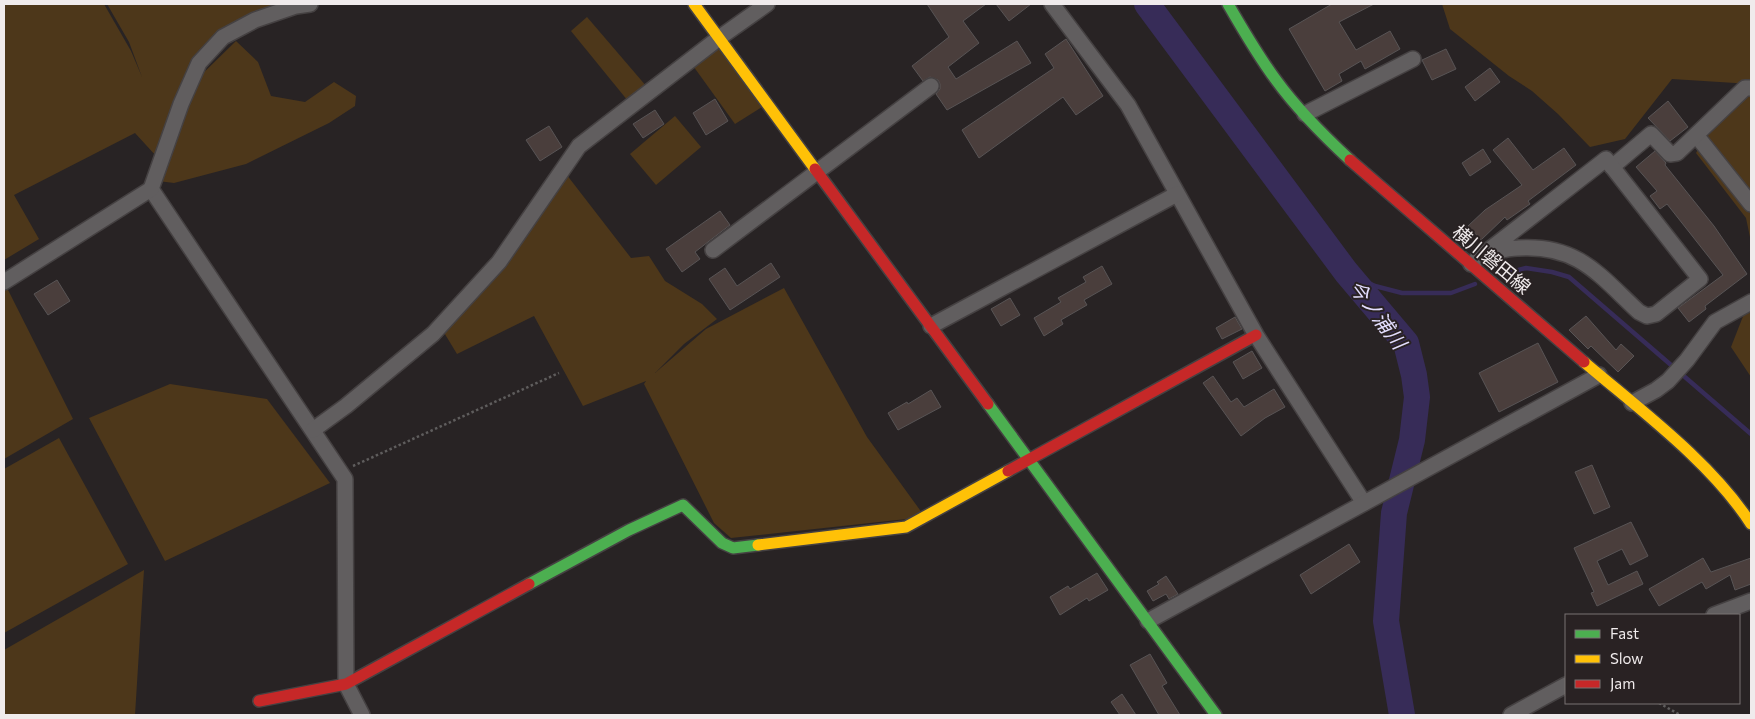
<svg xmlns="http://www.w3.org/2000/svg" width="1755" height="719" viewBox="0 0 1755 719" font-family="Commissioner,'Noto Sans JP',sans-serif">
<rect width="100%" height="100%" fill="#282324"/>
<g fill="#4d371a">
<polygon points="4,4 104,4 131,51 142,77 129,42 107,4 288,4 209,52 195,81 236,41 258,62 271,96 305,102 334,82 356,96 355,106 329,123 246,164 174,183 158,181 165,175 183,106 157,157 135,133 14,195 39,239 4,260"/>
<polygon points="1442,4 1751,4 1751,84 1672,79 1625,139 1590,147 1558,114 1532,91 1509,76 1450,29"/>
<polygon points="587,17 647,87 628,101 571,31"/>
<polygon points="719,42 765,105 735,124 691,63"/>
<polygon points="1751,89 1751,242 1746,218 1696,153 1722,109"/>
<polygon points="675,116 701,147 656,185 630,154"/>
<polygon points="563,170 631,258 649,256 665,281 702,304 717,319 684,344 655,373 706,329 784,288 867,437 925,517 731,538 714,523 644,384 646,381 583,406 534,316 457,354 440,326"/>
<polygon points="4,282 73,419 4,459"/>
<polygon points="1751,296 1751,377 1731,347"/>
<polygon points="170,384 267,399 330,483 165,561 89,418"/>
<polygon points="59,438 128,564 4,633 4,469"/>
<polygon points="144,570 135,715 4,715 4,650"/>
</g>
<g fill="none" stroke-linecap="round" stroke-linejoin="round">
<g stroke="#372c58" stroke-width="4.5">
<polyline points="1346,272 1375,286 1402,293 1451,293 1475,284"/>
<polyline points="1504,274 1526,268 1552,272 1569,277 1751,434"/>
</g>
<polyline stroke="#372c58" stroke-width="26" points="1147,4 1346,272 1406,343 1414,375 1417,397 1412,440 1394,513 1386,621 1402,715"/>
</g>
<g fill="#4a3e3c" stroke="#585455">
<polygon points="927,4 986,4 963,21 979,43 948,67 956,79 1017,41 1031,63 947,110 936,94 940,89 940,84 938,80 930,77 923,81 912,66 949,37"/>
<polygon points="996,4 1031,4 1009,21"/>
<polygon points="1332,4 1374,4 1339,22 1356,50 1390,31 1400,49 1365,69 1361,61 1339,74 1342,81 1325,91 1289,29"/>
<polygon points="1066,39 1103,96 1076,115 1063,97 979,158 962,130 1054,68 1045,54"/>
<polygon points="1446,49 1456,69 1432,80 1422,60"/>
<polygon points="1490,68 1500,82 1475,101 1465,87"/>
<polygon points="715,99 728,121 706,135 693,113"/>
<polygon points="1668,101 1688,127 1670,141 1648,118"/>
<polygon points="655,110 664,124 643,138 633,124"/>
<polygon points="549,126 562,147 540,161 526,140"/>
<polygon points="1508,138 1533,170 1564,148 1576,165 1528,201 1530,204 1507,220 1505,217 1481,240 1468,226 1485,210 1522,185 1493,150"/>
<polygon points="1483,149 1491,162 1470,176 1462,163"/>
<polygon points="1655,151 1666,163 1665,165 1714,226 1747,274 1705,306 1706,309 1689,322 1678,308 1723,275 1667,204 1660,209 1650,196 1657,191 1636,167"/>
<polygon points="720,211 730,225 695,252 700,259 682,272 666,249"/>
<polygon points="771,263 780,277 730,310 709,279 725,268 737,286"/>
<polygon points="1102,266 1112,284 1084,300 1087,305 1061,320 1063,324 1044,336 1034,318 1061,302 1058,298 1086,282 1083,277"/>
<polygon points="57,280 70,301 48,315 34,294"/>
<polygon points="1010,298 1020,315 1001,326 991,309"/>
<polygon points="1586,316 1616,350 1621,344 1634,356 1618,372 1591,346 1588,349 1569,330"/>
<polygon points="1235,317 1242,329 1222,339 1216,328"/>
<polygon points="1538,343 1558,382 1499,412 1479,373"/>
<polygon points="1252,351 1262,368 1243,379 1233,362"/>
<polygon points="1213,376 1231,402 1237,398 1244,407 1274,389 1285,407 1265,418 1241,436 1203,383"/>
<polygon points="931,390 941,407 898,430 888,413 907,402 908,404"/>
<polygon points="1592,465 1610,507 1594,514 1575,472"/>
<polygon points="1631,522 1648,556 1630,565 1622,549 1597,561 1608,585 1637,571 1643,584 1597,606 1591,593 1594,592 1574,548"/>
<polygon points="1349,544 1360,562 1311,594 1300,575"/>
<polygon points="1703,558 1711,572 1751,558 1751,584 1735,590 1730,575 1706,589 1702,582 1659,606 1649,589"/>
<polygon points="1097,573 1108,590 1089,601 1087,598 1060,615 1050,597 1068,586 1070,589"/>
<polygon points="1166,576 1178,594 1169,599 1166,594 1153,601 1147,591 1159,584 1157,582"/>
<polygon points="1150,654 1167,683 1162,686 1180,715 1159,715 1130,665"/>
<polygon points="1122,694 1136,715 1120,715 1111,702"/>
</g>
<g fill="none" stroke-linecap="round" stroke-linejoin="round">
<g stroke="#454142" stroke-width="18">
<g id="street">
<polyline points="1052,4 1128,105 1256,335 1364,503"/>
<polyline points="1305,114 1413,59"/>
<polyline points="1696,135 1751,204"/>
<polyline points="1612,167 1651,134 1670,154 1677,153 1745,88 1751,88"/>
<polyline points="151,189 345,479 346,684 362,715"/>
<polyline points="713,250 931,86"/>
<path d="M1471 264 1606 159 1700 279 1656 314 1647 316 1639 312C1599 275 1578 244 1518 248 1507 248 1495 252 1484 254"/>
<polyline points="4,282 151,189 181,104 199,63 223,37 255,20 296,6 310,4"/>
<polyline points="931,326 1177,194"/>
<polyline points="1632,403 1656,390 1668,381 1687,360 1715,322 1751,302"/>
<polyline points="313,430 346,406 433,334 499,262 579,146 719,38 767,4"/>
<polyline points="1714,615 1751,601"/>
<polyline points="1148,621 1599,375"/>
<polyline points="1511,715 1566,685"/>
</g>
</g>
<g stroke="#454142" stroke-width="14">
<g id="fast">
<path d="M1228 4C1243 30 1258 56 1276 80 1297 109 1323 135 1350 160"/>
<polyline points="988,404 1216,715"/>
<polyline points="529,584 629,530 683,505 722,543 733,548 758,545"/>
</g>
</g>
<g stroke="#454142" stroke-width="14">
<g id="slow">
<polyline points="694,4 815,169"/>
<path d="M1584 362C1639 409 1712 463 1751 524"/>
<polyline points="758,545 906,527 1008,471"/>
</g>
</g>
<g stroke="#454142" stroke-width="14">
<g id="jam">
<polyline points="1350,160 1584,362"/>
<polyline points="815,169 988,404"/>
<polyline points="1008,471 1256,335"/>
<polyline points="259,701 346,684 529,584"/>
</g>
</g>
<g stroke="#5f5d5d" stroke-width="2.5" stroke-dasharray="2.5 2.5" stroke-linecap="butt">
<polyline points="353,466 559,373"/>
<polyline points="1659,703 1680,715"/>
</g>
<use href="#street" stroke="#615e5f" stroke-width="15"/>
<use href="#fast" stroke="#4caf50" stroke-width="11"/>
<use href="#slow" stroke="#ffc107" stroke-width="11"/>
<use href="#jam" stroke="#c62828" stroke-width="11"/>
</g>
<g text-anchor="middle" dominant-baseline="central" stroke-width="4" stroke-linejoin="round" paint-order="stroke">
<g font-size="19" fill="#f0ebec" stroke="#292223">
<text transform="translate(1492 259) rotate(40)">横川磐田線</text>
</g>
<g font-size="20" font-style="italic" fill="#e3defe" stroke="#292223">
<text transform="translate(1378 314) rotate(53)">今ノ浦川</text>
</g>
</g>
<rect width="1755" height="719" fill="none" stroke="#f0ebec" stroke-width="10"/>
<rect x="1565" y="614" width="175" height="90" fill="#292223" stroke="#797273"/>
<rect x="1575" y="630" width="25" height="8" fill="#4caf50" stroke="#797273"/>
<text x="1610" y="639" font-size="15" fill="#f0ebec">Fast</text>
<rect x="1575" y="655" width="25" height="8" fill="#ffc107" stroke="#797273"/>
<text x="1610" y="664" font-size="15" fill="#f0ebec">Slow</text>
<rect x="1575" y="680" width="25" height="8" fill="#c62828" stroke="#797273"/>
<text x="1610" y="689" font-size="15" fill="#f0ebec">Jam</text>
</svg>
